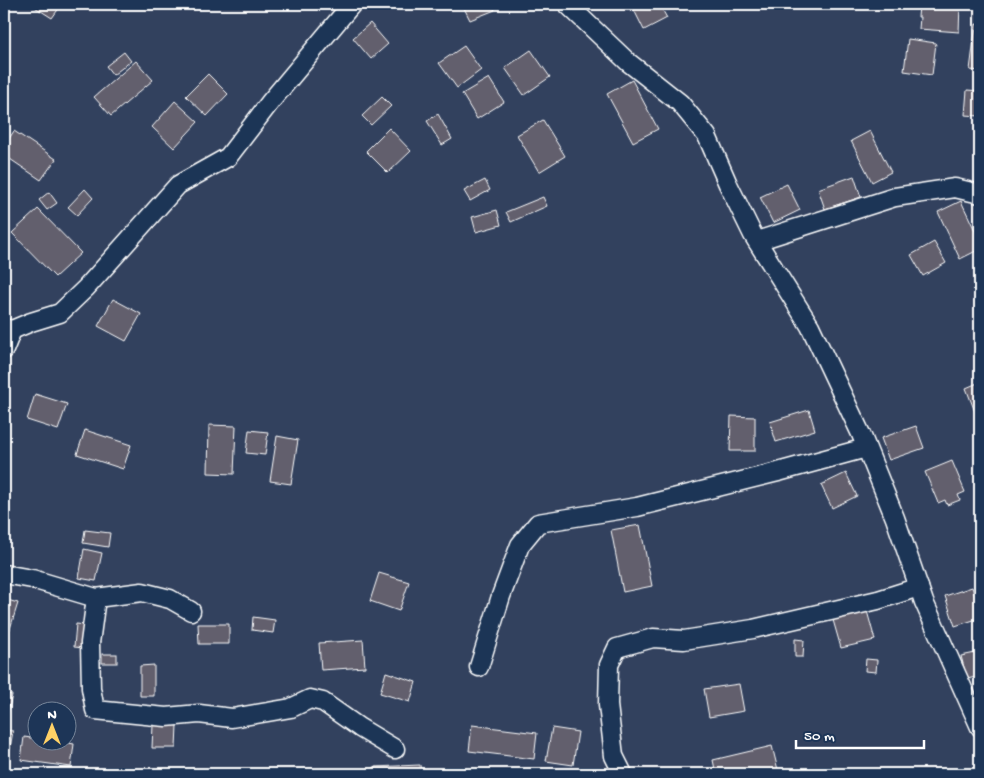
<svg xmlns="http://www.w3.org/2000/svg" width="984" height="778" viewBox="0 0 984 778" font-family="'Gochi Hand',sans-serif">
<rect width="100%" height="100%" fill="#32415e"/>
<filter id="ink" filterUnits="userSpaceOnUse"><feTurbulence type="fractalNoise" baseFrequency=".02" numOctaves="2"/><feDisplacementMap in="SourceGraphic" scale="10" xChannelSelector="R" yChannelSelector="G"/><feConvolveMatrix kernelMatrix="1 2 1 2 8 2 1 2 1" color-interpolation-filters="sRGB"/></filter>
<g filter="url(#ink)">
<g fill="#625e6d" stroke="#fff">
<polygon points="30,4 62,4 52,18"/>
<polygon points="462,4 493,4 495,10 470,20"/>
<polygon points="631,4 659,4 667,18 644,30"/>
<polygon points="924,4 960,4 959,32 919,29 920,17 918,17 919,6 924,7"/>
<polygon points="370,23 388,44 371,59 353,38"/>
<polygon points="976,24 980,25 980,71 970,70"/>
<polygon points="908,39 936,43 932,75 904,71"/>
<polygon points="464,46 481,70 457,88 439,63"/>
<polygon points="531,50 550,77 524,95 505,68"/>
<polygon points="124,52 131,61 113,75 106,66"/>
<polygon points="136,61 153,80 111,116 94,97"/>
<polygon points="208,74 228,94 207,116 186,96"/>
<polygon points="489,78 504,102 477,119 462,94"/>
<polygon points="632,80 658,129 633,142 607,94"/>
<polygon points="967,90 980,91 980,116 965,115"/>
<polygon points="382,97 391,106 371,125 362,116"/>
<polygon points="175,101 198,122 174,148 152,127"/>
<polygon points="438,114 452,139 442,145 427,121"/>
<polygon points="543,120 565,156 539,172 517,135"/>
<polygon points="389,128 411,151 388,173 366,151"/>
<polygon points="14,131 56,159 41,180 4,155 4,146"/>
<polygon points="870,131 891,172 872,182 851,141"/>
<polygon points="854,176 861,197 825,209 818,189"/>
<polygon points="485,180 490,190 470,201 464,191"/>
<polygon points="787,184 800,210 773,223 760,197"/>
<polygon points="85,189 93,198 77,215 68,207"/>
<polygon points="49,192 57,203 47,210 39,200"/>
<polygon points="543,197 547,206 511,222 506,212"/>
<polygon points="961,201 980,241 980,249 960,259 938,212"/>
<polygon points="38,209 81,253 55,277 12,233"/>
<polygon points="497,210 501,225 476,232 472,217"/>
<polygon points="934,242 946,263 923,276 911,255"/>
<polygon points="113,299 141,314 126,341 98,326"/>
<polygon points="980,382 980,416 977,417 966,388"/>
<polygon points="35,394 67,404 58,430 27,420"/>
<polygon points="809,410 815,430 776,442 770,422"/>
<polygon points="731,416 755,417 755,451 730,451"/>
<polygon points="209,425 236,426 234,474 208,473"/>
<polygon points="916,426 924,448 889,460 881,438"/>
<polygon points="85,430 131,445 123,469 77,454"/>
<polygon points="249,430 268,432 265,455 246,453"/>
<polygon points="277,436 298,440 291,484 270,481"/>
<polygon points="952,461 965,492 958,495 960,500 947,505 945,500 938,503 925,472"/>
<polygon points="846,473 857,496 832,508 821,485"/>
<polygon points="640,525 652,586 623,592 611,530"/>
<polygon points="85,530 110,533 108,547 83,543"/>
<polygon points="84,549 102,553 96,581 79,578"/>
<polygon points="379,573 409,582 399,611 370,601"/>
<polygon points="972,587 980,612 980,618 955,626 945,596"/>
<polygon points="4,599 18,603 9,632 4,631"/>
<polygon points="867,611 875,640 841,648 833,620"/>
<polygon points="253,617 275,620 273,633 252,630"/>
<polygon points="76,624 86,625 84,648 74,647"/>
<polygon points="198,624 229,624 229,644 199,644"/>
<polygon points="795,639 804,640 803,657 795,657"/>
<polygon points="363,640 365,667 321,670 319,643"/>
<polygon points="980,652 980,676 967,679 961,656"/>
<rect x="102" y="654" width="15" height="9"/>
<polygon points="866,659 877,660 876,672 865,671"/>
<polygon points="154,665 154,696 140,696 140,666"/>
<polygon points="386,672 416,682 410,702 380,693"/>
<polygon points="739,684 744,711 709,717 704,689"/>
<polygon points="4,693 12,695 7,716 4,716"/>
<polygon points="153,725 177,725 176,748 152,748"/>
<polygon points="472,725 537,733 534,759 469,751"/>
<polygon points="552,728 578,732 573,765 546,761"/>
<polygon points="4,730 13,731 9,754 4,753"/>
<polygon points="24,737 38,739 38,740 52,740 74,744 71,767 21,760"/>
<polygon points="772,746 779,774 716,774 713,760"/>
<polygon points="420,765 421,774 374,774 374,767"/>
</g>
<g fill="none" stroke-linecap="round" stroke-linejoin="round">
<g stroke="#fff" stroke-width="21">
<g id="minor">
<polyline points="567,4 628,62 680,103 707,136 728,184 753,235 810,326 861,434 895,518 924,602 980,727"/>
<polyline points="757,241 895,197 955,188 980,194"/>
<polyline points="4,328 12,330 31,322 60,313 86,288 178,185 228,157 271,101 352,4"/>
<polyline points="4,350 12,330"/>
<polyline points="4,574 32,579 96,598 142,592 170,599 191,611"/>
<polyline points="96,598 90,643 91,688 95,710 166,717 199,714 232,718 291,708 310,699 323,702 360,728 395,749"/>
<polyline points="479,667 501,596 520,545 538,523 637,507 778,472 866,448"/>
<polyline points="623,774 614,756 608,705 609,665 617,648 653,638 684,640 753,629 878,600 919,587"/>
</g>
</g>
<use href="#minor" stroke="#1d3557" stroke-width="18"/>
</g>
</g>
<rect width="984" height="778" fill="none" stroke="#1d3557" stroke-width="20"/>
<rect x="10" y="10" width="964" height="758" fill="none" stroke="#fff" stroke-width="2" filter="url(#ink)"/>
<g transform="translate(52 726)"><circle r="24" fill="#1d3557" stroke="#77869a"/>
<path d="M0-4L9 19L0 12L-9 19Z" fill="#ffd166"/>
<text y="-8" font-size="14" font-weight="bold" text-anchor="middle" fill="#ffffff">N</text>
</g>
<path d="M796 740v8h128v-8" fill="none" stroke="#ffffff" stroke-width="2.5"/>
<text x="804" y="740" font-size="15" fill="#ffffff" stroke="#1d3557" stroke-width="4" paint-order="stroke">50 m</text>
</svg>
